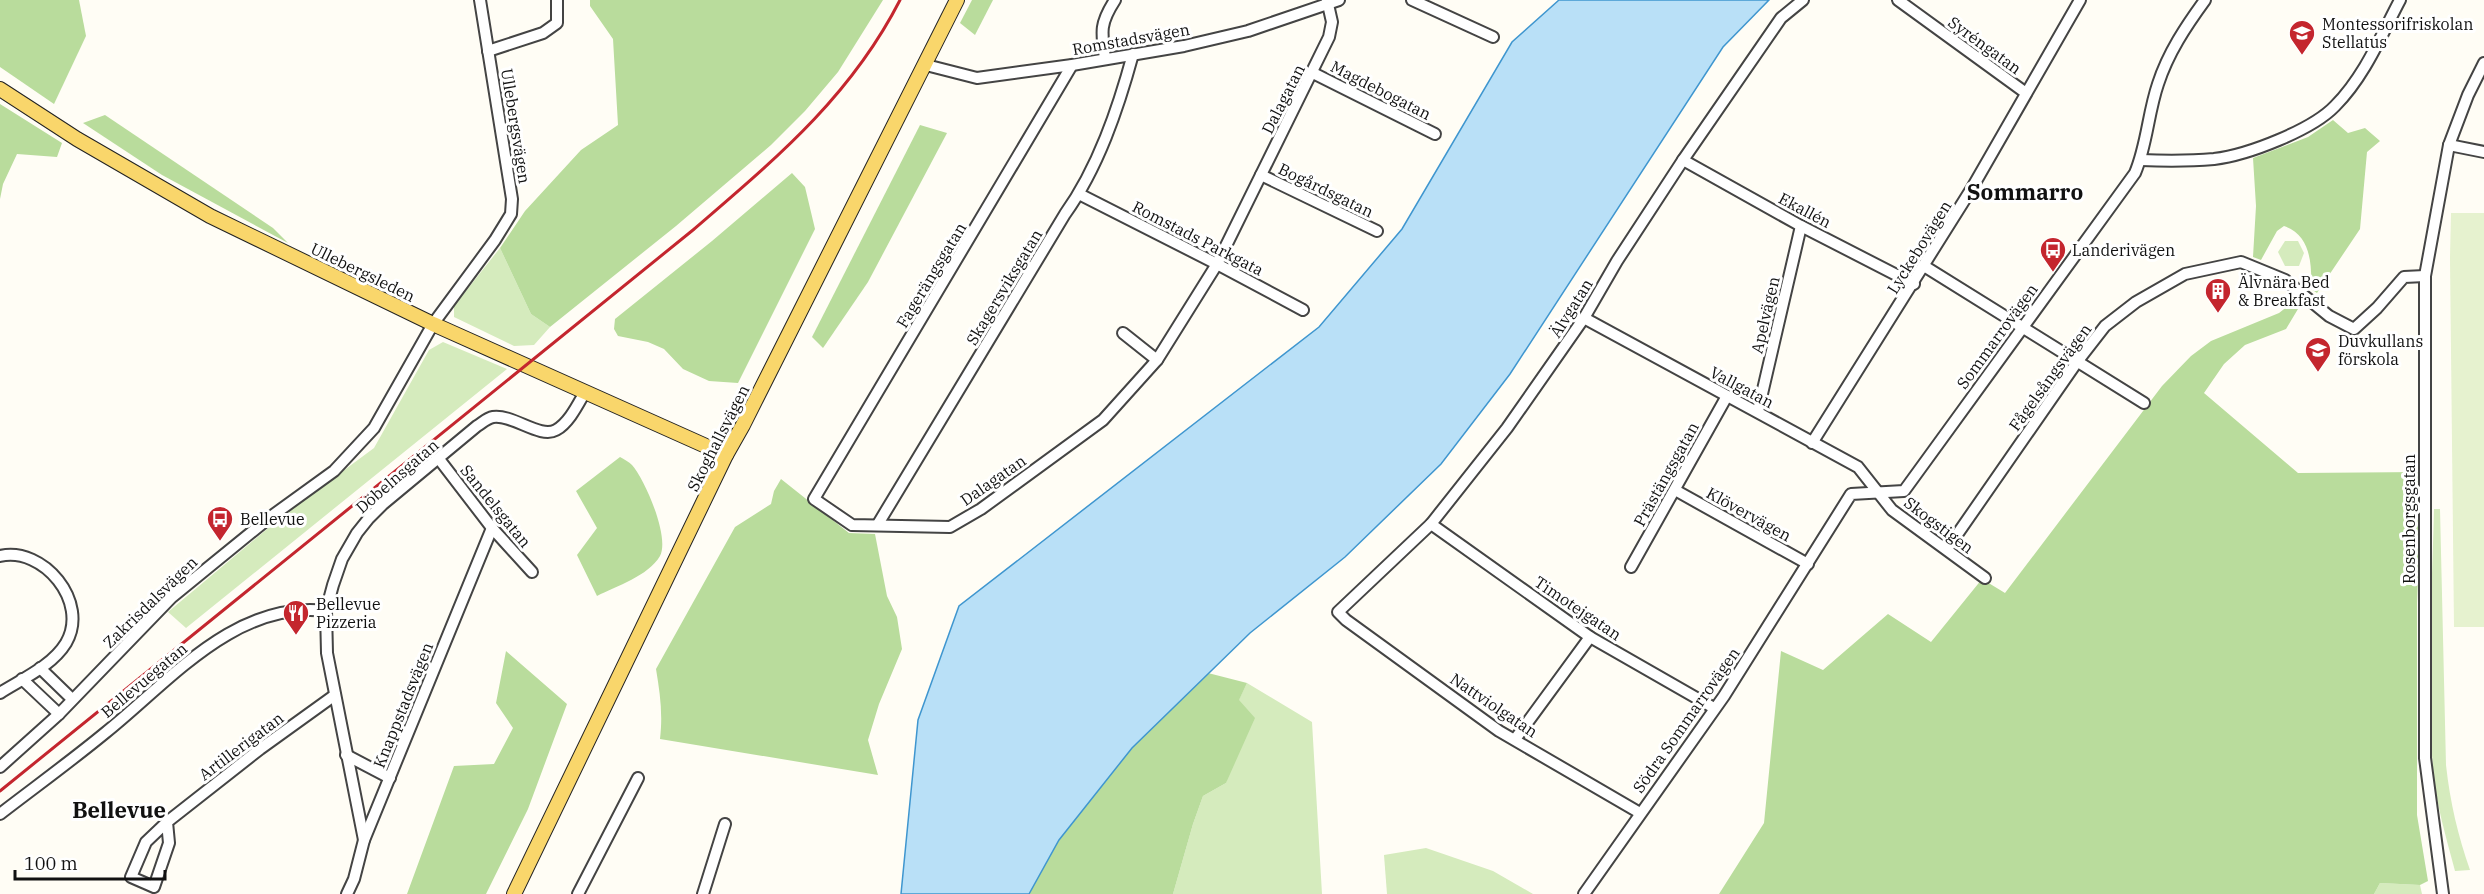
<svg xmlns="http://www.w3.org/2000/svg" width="2484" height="894" viewBox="0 0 2484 894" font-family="'IBM Plex Serif',serif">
<rect width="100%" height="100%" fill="#fffdf5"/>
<g fill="#d5ebbd">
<polygon points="2285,241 2298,241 2304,253 2299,266 2285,266 2278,252"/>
<polygon points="500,248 531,314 550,327 534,345 514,346 454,317 454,306"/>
<polygon points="443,342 507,369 186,628 168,612 285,514 374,448 429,350"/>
<path d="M2434 509H2440L2446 765C2450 802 2458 836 2470 870L2455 871C2446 837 2436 804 2433 769 2426 684 2432 594 2434 509Z"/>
<polygon points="1247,683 1312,722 1322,894 1173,894 1193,824 1203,796 1226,783 1239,699"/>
<polygon points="1426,848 1493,871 1533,894 1387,894 1384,855"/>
<polygon points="2380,883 2420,885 2422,894 2374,894"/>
</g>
<g fill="#b9dc9c">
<polygon points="0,0 79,0 86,36 54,104 0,67"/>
<polygon points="590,0 883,0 838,72 805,111 771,145 676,226 550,327 531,314 500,248 525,211 581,150 618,125 613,39 590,6"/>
<polygon points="972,0 993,0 975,35 960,23"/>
<polygon points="0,104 62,143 57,157 17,154 3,184 0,199"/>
<polygon points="105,115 273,228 288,243 162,175 83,123"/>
<path d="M2333 120 2348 133 2365 128 2380 141 2367 152 2360 229 2317 293 2311 289C2312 265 2311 235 2284 226L2277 231 2261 260 2253 257 2256 206 2253 158 2308 137Z"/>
<polygon points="920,125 947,133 868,282 823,348 812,337"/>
<polygon points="792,173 805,187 815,229 738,383 709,381 683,369 664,349 648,342 618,336 614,329 615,319 712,241"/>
<polygon points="2292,298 2301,304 2286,329 2245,345 2224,364 2204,393 2298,473 2422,472 2417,603 2417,815 2428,881 2420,885 2380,883 2374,894 1719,894 1764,823 1781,651 1823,670 1888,614 1931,642 1982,579 2005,593 2162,386 2191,356 2211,341 2279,313 2288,306"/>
<path d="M620 457C624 459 629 462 632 465 645 480 670 537 660 556 648 576 617 586 597 596L577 555 597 528 576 491Z"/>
<path d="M781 479 849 533 875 534 887 596 897 617 902 649 879 704 868 740 878 775 660 739C663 714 660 693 656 669L735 527 771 504 774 491Z"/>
<polygon points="506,651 567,704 528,809 486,894 407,894 454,766 494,764 513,728 496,703"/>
<polygon points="1208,673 1247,683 1239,700 1255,718 1226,783 1203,796 1193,824 1173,894 1029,894 1059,840 1132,748"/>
</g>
<polygon fill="#e6f2cf" points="2451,213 2484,213 2484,627 2454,627 2450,258"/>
<polygon fill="#b9e0f7" stroke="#3f96cf" stroke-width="1.5" points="1559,0 1769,0 1723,47 1510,374 1441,464 1345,557 1250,633 1132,748 1059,840 1029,894 901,894 918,720 959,606 1319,327 1402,229 1512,42"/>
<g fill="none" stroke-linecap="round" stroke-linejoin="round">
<g stroke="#444" stroke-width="14">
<g id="minor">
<polyline points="1412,0 1493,37"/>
<polyline points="1898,0 2026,93"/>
<polyline points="488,51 543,33 557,23 557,0"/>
<path d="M1105 58C1101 31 1100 23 1115 0"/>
<polyline points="926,65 977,78 1072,65 1184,46 1248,31 1339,0"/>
<polyline points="1072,65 814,499 852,525 950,527 981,509 1103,420 1157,360 1217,264 1329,37 1332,22 1327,0"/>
<polyline points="1313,73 1435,134"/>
<polyline points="2449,145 2484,152"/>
<polyline points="1683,160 1801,226 1914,284"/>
<path d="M2141 160C2165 161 2191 161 2214 159 2248 155 2312 130 2335 106 2364 77 2381 36 2400 0"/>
<polyline points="1261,175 1377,231"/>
<polyline points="1079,194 1217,264 1303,310"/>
<polyline points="1924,266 2144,403"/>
<polyline points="1584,318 1858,467 1892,510 1985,578"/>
<polyline points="1123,333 1157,360"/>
<polyline points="1758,411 1801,226"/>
<polyline points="1812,443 1972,188 2080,0"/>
<polyline points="439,459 492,528 532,572"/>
<polyline points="1675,490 1808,564"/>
<path d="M878 524 1065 214C1098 168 1118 109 1133 54"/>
<polyline points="1431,524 1590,637 1714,708"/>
<polyline points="1947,549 2077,362 2105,326 2136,302 2185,274 2241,262 2285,280 2329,316 2354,329 2377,308 2404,277 2425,276"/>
<path d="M0 556C43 546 90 602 66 643 52 666 22 679 0 693"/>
<polyline points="1631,567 1727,396"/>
<polyline points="40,668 72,699"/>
<polyline points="22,679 59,714"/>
<polyline points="1516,738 1590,637"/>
<polyline points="346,755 390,778"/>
<polyline points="0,767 59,714 172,597 269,518 334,471 374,428 433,324 495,240 511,214 512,199 480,0"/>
<polyline points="1640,813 1499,731 1346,620 1338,612 1431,524 1507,428 1584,318 1617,261 1683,160 1781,18 1803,0"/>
<path d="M0 814C35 787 71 761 105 733 169 682 235 600 326 611"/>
<polyline points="167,822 169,843 154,887 131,877 146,842 167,822 260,749 335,695"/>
<path d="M364 840 327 653 326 611 333 585 342 559 357 533 369 518 383 504 477 426C482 423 487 418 493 417 513 414 540 439 556 430 569 423 578 404 585 392"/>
<polyline points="347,894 354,879 364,840 492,528"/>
<polyline points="578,894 638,778"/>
<polyline points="703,894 725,824"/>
<path d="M1584 894 1724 696 1851 494 1904 491 2135 173C2147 145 2148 113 2158 84 2168 53 2186 26 2205 0"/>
<polyline points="2443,894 2425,758 2425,276 2449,145 2468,95 2484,63"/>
</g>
</g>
<g stroke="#222" stroke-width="16">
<g id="major">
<polyline points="0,89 77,139 210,216 433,324 726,455"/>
<polyline points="514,894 726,455 743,425 957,0"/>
</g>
</g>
<use href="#minor" stroke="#fff" stroke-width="10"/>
<use href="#major" stroke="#f9d66b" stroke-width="14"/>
<path stroke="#c4262e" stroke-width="3" d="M0 791 693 230C774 160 850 98 900 0"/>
</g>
<defs>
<g id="school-pin" transform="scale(1.35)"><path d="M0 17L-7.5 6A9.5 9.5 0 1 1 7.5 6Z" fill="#c4262e" stroke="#fff"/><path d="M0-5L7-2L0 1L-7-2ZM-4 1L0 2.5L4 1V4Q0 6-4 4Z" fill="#fff"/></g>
<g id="bus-pin" transform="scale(1.35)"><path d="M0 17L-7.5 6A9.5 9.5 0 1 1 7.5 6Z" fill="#c4262e" stroke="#fff"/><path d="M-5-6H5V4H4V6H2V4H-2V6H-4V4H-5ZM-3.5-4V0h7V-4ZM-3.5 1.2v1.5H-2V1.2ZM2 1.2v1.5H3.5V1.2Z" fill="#fff"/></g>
<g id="building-pin" transform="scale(1.35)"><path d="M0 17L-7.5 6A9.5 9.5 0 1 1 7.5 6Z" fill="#c4262e" stroke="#fff"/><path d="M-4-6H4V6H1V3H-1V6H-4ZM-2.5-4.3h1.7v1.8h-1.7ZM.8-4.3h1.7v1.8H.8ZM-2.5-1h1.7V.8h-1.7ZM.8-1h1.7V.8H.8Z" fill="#fff"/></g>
<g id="restaurant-pin" transform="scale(1.35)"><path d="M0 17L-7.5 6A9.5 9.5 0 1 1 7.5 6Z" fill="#c4262e" stroke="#fff"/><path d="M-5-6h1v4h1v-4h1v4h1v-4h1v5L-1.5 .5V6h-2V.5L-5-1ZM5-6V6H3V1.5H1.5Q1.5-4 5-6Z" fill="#fff"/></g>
</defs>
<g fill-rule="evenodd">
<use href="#school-pin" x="2302" y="33"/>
<use href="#bus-pin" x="2053" y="250"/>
<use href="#building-pin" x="2218" y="291"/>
<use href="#school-pin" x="2318" y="350"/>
<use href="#bus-pin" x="220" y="519"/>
<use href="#restaurant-pin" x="296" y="613"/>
</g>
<g text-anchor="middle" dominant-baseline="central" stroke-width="6" stroke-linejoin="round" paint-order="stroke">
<g font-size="16" fill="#111" stroke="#fff" text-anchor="start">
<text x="2322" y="24">Montessorifriskolan<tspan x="2322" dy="18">Stellatus</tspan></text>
<text x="2072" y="250">Landerivägen</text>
<text x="2238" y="282">Älvnära Bed<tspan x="2238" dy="18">&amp; Breakfast</tspan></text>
<text x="2338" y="341">Duvkullans<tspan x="2338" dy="18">förskola</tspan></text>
<text x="240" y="519">Bellevue</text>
<text x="316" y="604">Bellevue<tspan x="316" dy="18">Pizzeria</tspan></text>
</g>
<g font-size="16" fill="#111" stroke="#fff">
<text transform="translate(1131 39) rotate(-10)">Romstadsvägen</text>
<text transform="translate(1985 45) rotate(36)">Syréngatan</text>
<text transform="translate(1381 90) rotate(27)">Magdebogatan</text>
<text transform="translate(1283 99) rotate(-63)">Dalagatan</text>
<text transform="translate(516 126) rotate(81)">Ullebergsvägen</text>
<text transform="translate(1326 190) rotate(26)">Bogårdsgatan</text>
<text transform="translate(1805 210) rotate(28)">Ekallén</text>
<text transform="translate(1198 238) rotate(27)">Romstads Parkgata</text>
<text transform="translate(1919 247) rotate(-58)">Lyckebovägen</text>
<text transform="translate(363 272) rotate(26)">Ullebergsleden</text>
<text transform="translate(931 275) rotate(-59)">Fagerängsgatan</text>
<text transform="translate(1004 287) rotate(-59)">Skagersviksgatan</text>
<text transform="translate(1571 308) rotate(-58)">Älvgatan</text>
<text transform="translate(1765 315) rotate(-77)">Apelvägen</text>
<text transform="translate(1997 336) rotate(-54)">Sommarrovägen</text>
<text transform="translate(2050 377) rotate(-54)">Fågelsångsvägen</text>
<text transform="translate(1742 387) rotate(28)">Vallgatan</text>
<text transform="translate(718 438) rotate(-63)">Skoghallsvägen</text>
<text transform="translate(1666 474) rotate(-61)">Prästängsgatan</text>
<text transform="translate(397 476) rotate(-41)">Döbelnsgatan</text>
<text transform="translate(993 480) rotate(-35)">Dalagatan</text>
<text transform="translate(496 506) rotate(51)">Sandelsgatan</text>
<text transform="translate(1749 514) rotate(29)">Klövervägen</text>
<text transform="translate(2409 519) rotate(-90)">Rosenborgsgatan</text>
<text transform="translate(1939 525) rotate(37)">Skogstigen</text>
<text transform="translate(150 602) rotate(-44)">Zakrisdalsvägen</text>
<text transform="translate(1578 608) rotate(34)">Timotejgatan</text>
<text transform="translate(144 680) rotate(-40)">Bellevuegatan</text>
<text transform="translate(403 705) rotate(-68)">Knappstadsvägen</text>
<text transform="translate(1494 705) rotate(34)">Nattviolgatan</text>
<text transform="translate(1686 720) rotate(-55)">Södra Sommarrovägen</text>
<text transform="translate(241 746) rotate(-37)">Artillerigatan</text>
</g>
<g font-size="22" font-weight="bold" fill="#111" stroke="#fff">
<text x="2025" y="191">Sommarro</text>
<text x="119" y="809">Bellevue</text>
</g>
</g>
<path d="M15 870v9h150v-9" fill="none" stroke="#111111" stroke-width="3"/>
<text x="24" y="870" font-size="18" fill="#111111" stroke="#ffffff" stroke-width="4.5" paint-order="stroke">100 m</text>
</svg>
